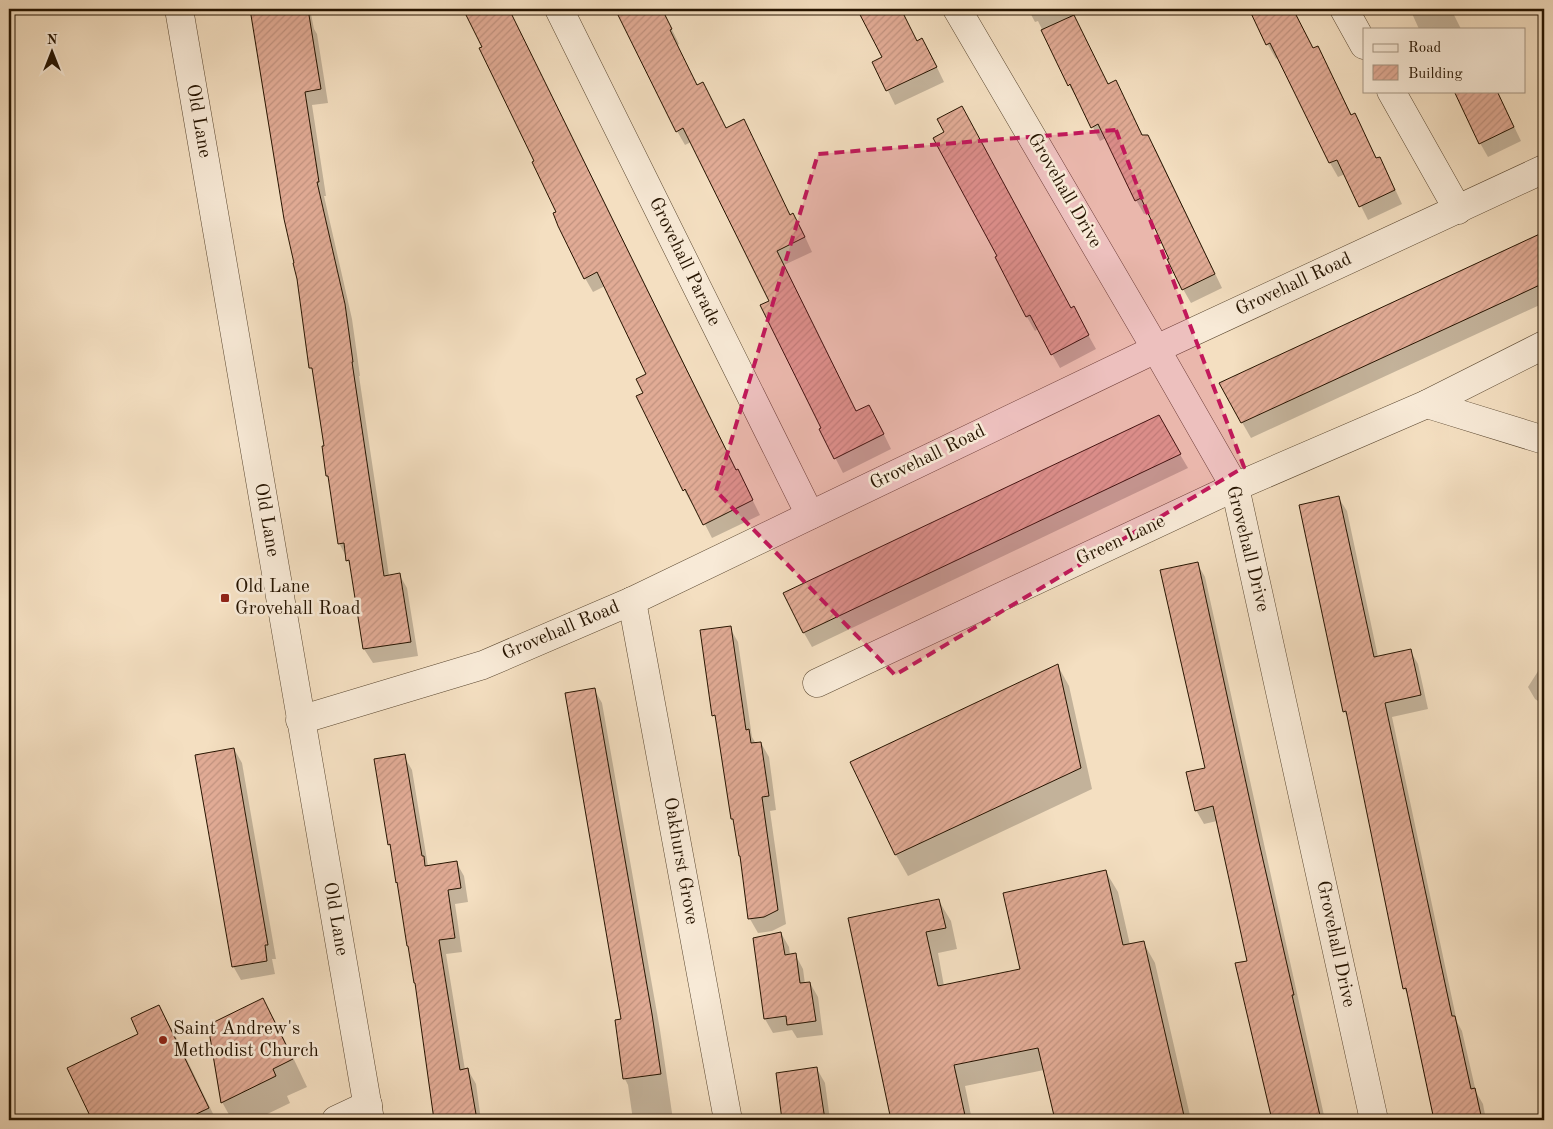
<svg xmlns="http://www.w3.org/2000/svg" width="1553" height="1129" viewBox="0 0 1553 1129" font-family="'Old Standard TT',serif">
<defs>
<pattern id="building-hatch" width="6" height="6" patternUnits="userSpaceOnUse" patternTransform="scale(1.25)"><rect width="6" height="6" fill="#e1ab95"/><path d="M-1 1l2-2M0 6l6-6M5 7l2-2" fill="none" stroke="#c1927f"/></pattern>
</defs>
<rect width="100%" height="100%" fill="#f4dfc1"/>
<filter id="stains"><feTurbulence type="fractalNoise" baseFrequency=".004" numOctaves="4"/><feColorMatrix values="0 0 0 0 .2 0 0 0 0 .09 0 0 0 0 .02 0 0 0 .5 -.17"/></filter>
<radialGradient id="worn" r=".72"><stop offset=".6" stop-color="#630" stop-opacity="0"/><stop offset="1" stop-color="#630" stop-opacity=".3"/></radialGradient>
<g fill="#0003">
<polygon points="251,9 310,9 314,29 317,34 328,103 312,105 326,196 324,196 352,319 360,376 359,376 389,576 399,574 407,588 418,656 373,663 364,649 351,566 339,543 330,481 327,476 323,447 325,447 315,375 311,368 298,279 285,219"/>
<polygon points="464,9 509,9 737,471 745,485 760,515 712,538 694,503 692,504 684,490 638,397 644,393 648,375 605,286 593,292 585,278 536,161"/>
<polygon points="616,9 669,9 663,11 679,44 677,45 698,86 703,83 726,129 801,228 812,252 784,265 856,412 877,420 891,449 843,473 821,430 823,429 770,301 691,142 685,145 677,131"/>
<polygon points="859,9 900,9 917,42 930,53 944,82 895,105 874,62 883,58"/>
<polygon points="1028,9 1071,9 1108,85 1123,96 1143,136 1147,136 1156,150 1222,288 1191,303 1183,289 1149,212 1144,214 1136,200 1106,138 1100,141 1078,98 1077,99 1069,85 1038,21 1035,22"/>
<polygon points="1250,9 1293,9 1314,51 1320,51 1352,116 1362,129 1377,159 1379,158 1387,172 1402,204 1368,220 1345,174 1338,177 1330,163 1278,57 1276,59 1268,45"/>
<polygon points="1410,9 1451,9 1461,29 1419,29"/>
<polygon points="1497,91 1521,141 1488,157 1480,143"/>
<polygon points="1544,234 1544,303 1251,438 1220,384"/>
<polygon points="996,258 1070,309 1081,322 1096,349 1060,368 1038,329 1035,331 1027,317"/>
<polygon points="1158,417 1188,468 812,647 804,633"/>
<polygon points="1338,497 1347,511 1378,657 1410,650 1418,664 1428,709 1392,717 1457,1022 1462,1031 1476,1092 1483,1104 1486,1120 1434,1120 1409,997 1404,988 1348,718 1344,711"/>
<polygon points="1197,563 1205,577 1325,1120 1273,1120 1237,964 1249,962 1217,821 1204,824 1196,810 1206,769"/>
<polygon points="730,628 738,642 752,737 756,744 761,743 769,757 776,810 770,811 786,924 772,931 758,933 750,919 736,825 732,819 717,722 714,715"/>
<polygon points="1542,665 1544,666 1544,705 1535,699 1528,687"/>
<polygon points="1058,666 1069,686 1092,789 908,876 896,855 852,762"/>
<polygon points="594,689 602,703 660,1030 673,1120 633,1120 628,1085 625,1079 616,1021 623,1020"/>
<polygon points="234,749 242,763 276,959 272,959 275,974 241,980 233,966"/>
<polygon points="404,756 412,770 428,866 456,862 464,876 468,902 455,904 462,952 446,954 465,1070 468,1070 476,1084 481,1120 435,1120 415,983 392,849 389,844"/>
<polygon points="1106,872 1118,892 1130,945 1143,942 1155,963 1191,1120 1056,1120 1044,1070 965,1086 972,1120 892,1120 850,919 939,901 951,921 957,949 938,953 944,986 1021,970"/>
<polygon points="781,933 789,947 790,955 795,954 803,969 805,984 810,983 818,997 823,1035 797,1038 792,1030 773,1033 765,1019"/>
<polygon points="263,1000 278,1026 307,1087 287,1096 290,1103 255,1120 232,1120 222,1102"/>
<polygon points="159,1006 174,1033 216,1120 93,1120 68,1069 140,1035"/>
<polygon points="817,1069 825,1083 830,1120 784,1120 777,1074"/>
</g>
<g fill="url(#building-hatch)" stroke="#261400">
<polygon points="250,9 308,9 321,89 305,92 319,182 317,182 345,304 353,362 352,362 384,576 400,573 411,642 363,649 349,560 346,561 344,543 338,544 328,476 326,476 322,446 324,446 312,368 309,368 297,279 293,263 294,263 284,219"/>
<polygon points="463,9 509,9 736,470 738,469 753,500 703,525 685,489 683,491 636,396 643,393 636,379 646,374 597,272 584,279 558,226 553,213 556,212 532,162 534,161 479,48 482,47"/>
<polygon points="615,9 662,9 672,29 670,30 697,85 703,82 726,128 744,119 790,215 793,213 805,237 777,251 856,411 869,405 884,434 834,459 819,429 821,428 760,305 769,301 683,128 676,132"/>
<polygon points="857,9 901,9 917,41 922,38 937,67 886,91 872,62 882,57"/>
<polygon points="1249,9 1293,9 1313,48 1318,46 1351,115 1355,113 1376,158 1380,157 1395,190 1359,207 1337,160 1329,163 1270,43 1266,45"/>
<polygon points="1074,15 1108,84 1116,80 1142,135 1148,135 1215,274 1182,290 1167,259 1169,259 1141,198 1135,201 1098,124 1091,128 1070,84 1068,86 1041,30"/>
<polygon points="1454,91 1497,91 1514,127 1479,144"/>
<polygon points="962,106 1071,308 1074,306 1089,335 1051,355 1030,315 1026,317 995,257 997,256 933,138 944,132 937,119"/>
<polygon points="1544,232 1544,283 1510,299 1241,423 1219,383"/>
<polygon points="1159,415 1181,454 803,633 783,593"/>
<polygon points="1339,496 1374,657 1411,649 1421,695 1385,703 1452,1016 1455,1016 1471,1089 1475,1088 1482,1120 1434,1120 1406,988 1403,989 1346,711 1343,712 1299,505"/>
<polygon points="1198,562 1258,838 1294,995 1292,995 1321,1120 1272,1120 1235,963 1247,961 1213,806 1195,811 1186,772 1205,768 1160,570"/>
<polygon points="731,626 746,730 749,729 751,743 761,742 769,796 762,797 778,910 764,917 748,919 740,856 739,856 733,819 731,819 715,715 712,716 700,630"/>
<polygon points="1058,664 1081,768 895,855 850,762"/>
<polygon points="595,688 652,1014 661,1074 623,1079 615,1020 621,1019 565,693"/>
<polygon points="234,748 268,945 265,945 267,961 232,967 195,755"/>
<polygon points="405,754 422,856 424,856 425,866 457,861 461,888 448,890 455,938 439,940 460,1070 468,1068 477,1120 434,1120 415,983 414,983 408,946 407,946 397,882 396,883 390,844 388,845 374,759"/>
<polygon points="1106,870 1123,945 1144,941 1185,1120 1055,1120 1038,1048 954,1065 966,1120 891,1120 848,918 939,899 946,928 926,932 938,986 1020,969 1003,893"/>
<polygon points="781,932 785,955 796,953 800,983 810,982 816,1021 787,1025 786,1016 764,1019 753,938"/>
<polygon points="263,998 293,1059 273,1069 276,1076 221,1103 208,1025"/>
<polygon points="159,1005 209,1108 184,1120 92,1120 67,1068 138,1034 131,1018"/>
<polygon points="817,1067 825,1120 782,1120 776,1073"/>
</g>
<g fill="none" stroke-linecap="round" stroke-linejoin="round">
<g stroke="#5a4730" stroke-width="29">
<g id="minor">
<polyline points="559,9 810,515"/>
<polyline points="957,9 1156,349 1235,487 1374,1120"/>
<polyline points="1344,9 1364,45"/>
<polyline points="1391,91 1458,210"/>
<polyline points="1427,404 1544,440"/>
<polyline points="632,601 728,1120"/>
<polyline points="817,683 1235,487 1427,404 1544,345"/>
<polyline points="300,720 483,665 632,601 1156,349 1544,169"/>
<polyline points="336,1120 368,1105"/>
</g>
</g>
<g stroke="#5a4730" stroke-width="29">
<polyline id="tertiary" points="179,9 370,1120"/>
</g>
<use href="#minor" stroke="#f8ead7" stroke-width="28"/>
<use href="#tertiary" stroke="#f8ead7" stroke-width="28"/>
</g>
<path fill="#c2185b" fill-opacity="0.2" stroke="#c2185b" stroke-width="4" stroke-dasharray="10 6" stroke-linejoin="round" d="M1116 130 1244 467 895 675 716 491 818 154Z"/>
<g fill="#8f2418" stroke="#f8ead7" stroke-width="2">
<rect x="220" y="593" width="10" height="10" rx="2.5"/>
<circle cx="163" cy="1040" r="5"/>
</g>
<g text-anchor="middle" dominant-baseline="central" stroke-width="5" stroke-linejoin="round" paint-order="stroke">
<g font-size="19" fill="#261400" stroke="#f8ead7">
<text transform="translate(198 121) rotate(80)">Old Lane</text>
<text transform="translate(1064 191) rotate(60)">Grovehall Drive</text>
<text transform="translate(684 262) rotate(64)">Grovehall Parade</text>
<text transform="translate(1294 285) rotate(-25)">Grovehall Road</text>
<text transform="translate(928 458) rotate(-26)">Grovehall Road</text>
<text transform="translate(266 520) rotate(80)">Old Lane</text>
<text transform="translate(1121 541) rotate(-25)">Green Lane</text>
<text transform="translate(1247 549) rotate(76)">Grovehall Drive</text>
<text transform="translate(561 631) rotate(-23)">Grovehall Road</text>
<text transform="translate(680 861) rotate(80)">Oakhurst Grove</text>
<text transform="translate(335 919) rotate(80)">Old Lane</text>
<text transform="translate(1335 944) rotate(78)">Grovehall Drive</text>
</g>
<g font-size="19" fill="#261400" stroke="#f8ead7" text-anchor="start">
<text x="235" y="587">Old Lane<tspan x="235" dy="22">Grovehall Road</tspan></text>
<text x="173" y="1029">Saint Andrew's<tspan x="173" dy="22">Methodist Church</tspan></text>
</g>
</g>
<rect width="1553" height="1129" fill="none" stroke="#f4dfc1" stroke-width="30"/>
<rect x="10" y="10" width="1533" height="1109" fill="none" stroke="#261400" stroke-width="2.5"/>
<rect x="15" y="15" width="1523" height="1099" fill="none" stroke="#261400"/>
<rect x="1363" y="28" width="162" height="65" fill="#f8ead7" stroke="#a49481"/>
<rect x="1373" y="44" width="25" height="8" fill="#f8ead7" stroke="#a49481"/>
<text x="1408" y="52" font-size="15" fill="#261400">Road</text>
<rect x="1373" y="65" width="25" height="15" fill="url(#building-hatch)" stroke="#a49481"/>
<text x="1408" y="78" font-size="15" fill="#261400">Building</text>
<g transform="translate(52 52)" stroke="#f8ead7" stroke-width="4" paint-order="stroke">
<path d="M0-4L9 19L0 12L-9 19Z" fill="#261400"/>
<text y="-8" font-size="14" font-weight="bold" text-anchor="middle" fill="#261400">N</text>
</g>
<rect width="100%" height="100%" filter="url(#stains)"/>
<rect width="100%" height="100%" fill="url(#worn)"/>
</svg>
